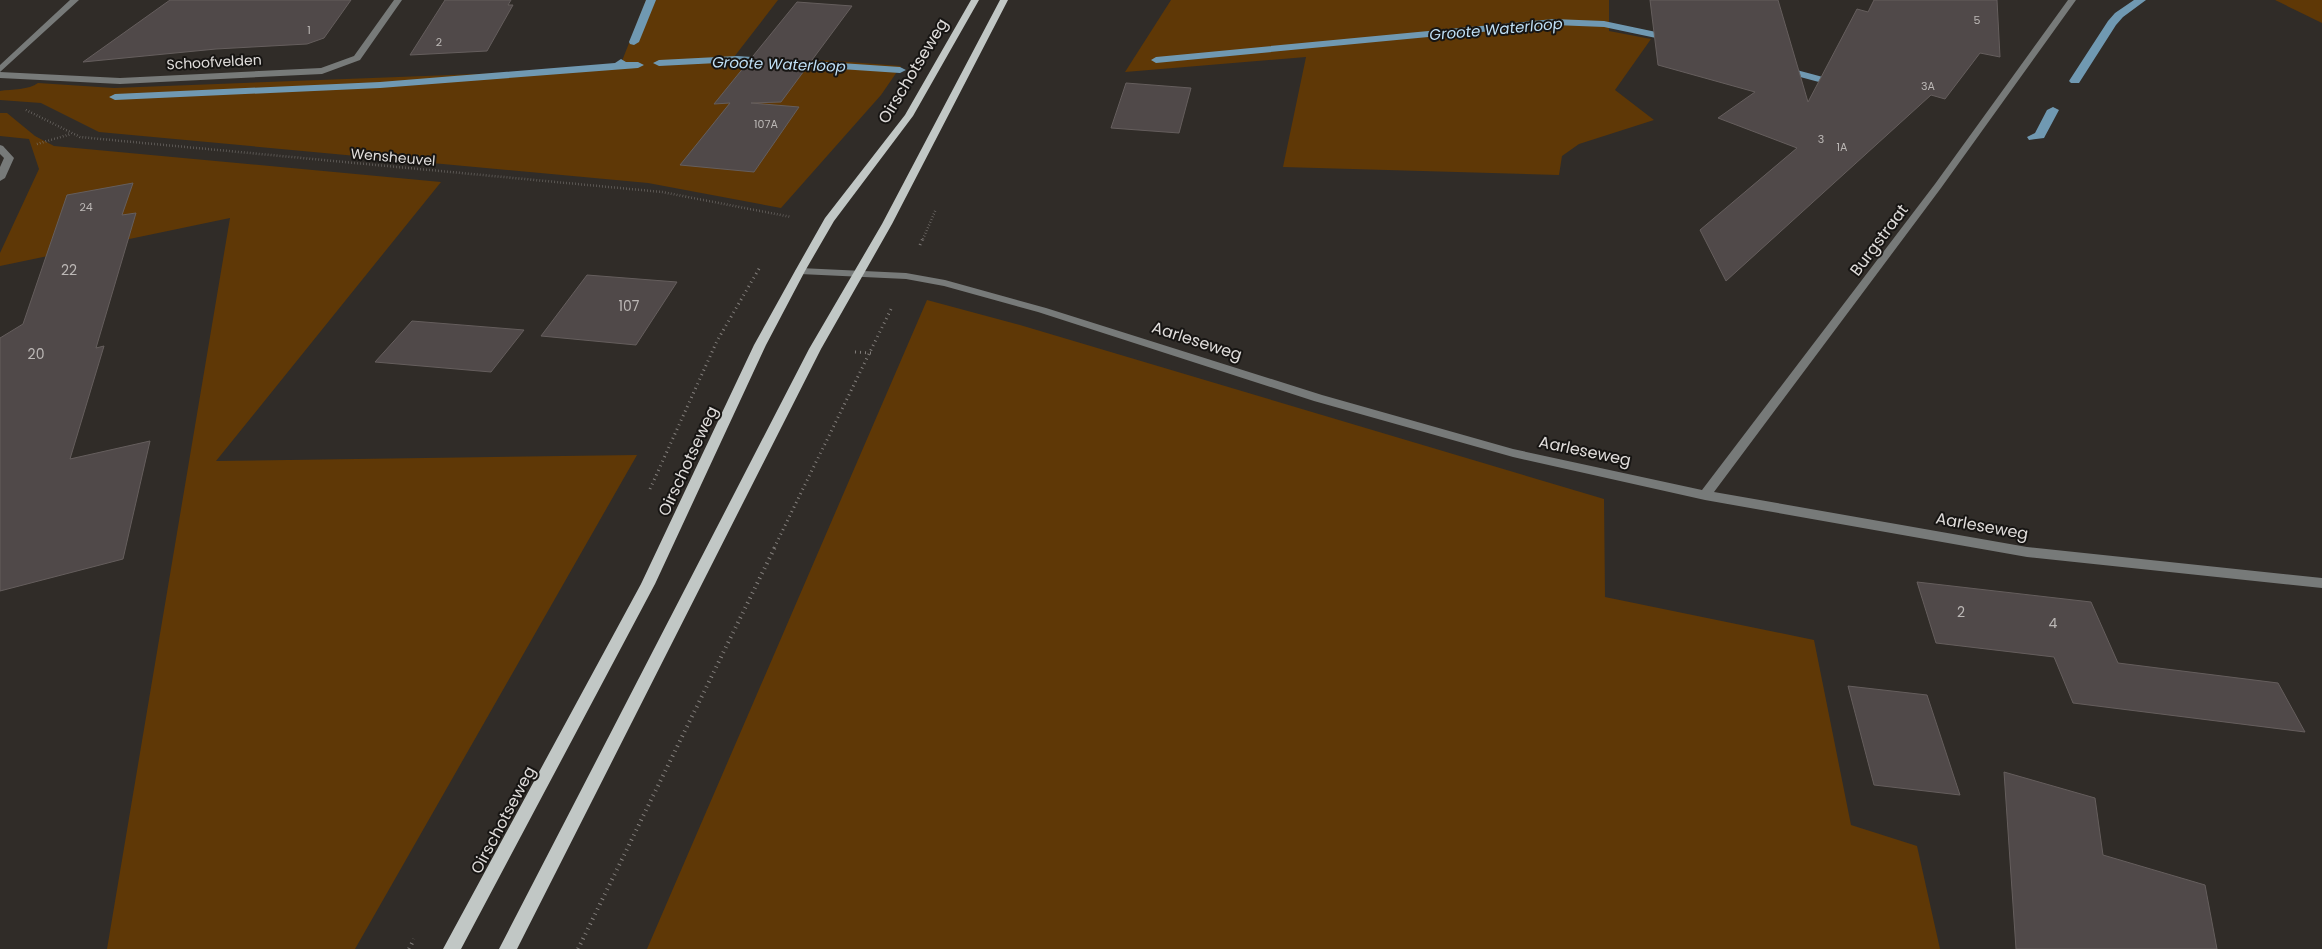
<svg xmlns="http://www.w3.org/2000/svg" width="2322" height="949" viewBox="0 0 2322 949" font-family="Poppins,sans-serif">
<rect width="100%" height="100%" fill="#302c28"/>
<g fill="#5f3806">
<path d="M646 0H778L734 57 837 61 901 66 881 95 781 208 648 183 99 132 41 103 0 100V91C12 89 29 90 38 83L114 88 529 72 620 66Z"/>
<polygon points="1171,0 1609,0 1609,31 1651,39 1615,90 1654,120 1579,144 1562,156 1559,175 1283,167 1306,57 1125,72"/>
<polygon points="2275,0 2322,0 2322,23"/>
<polygon points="0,113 7,113 35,136 54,146 441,182 216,461 637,455 355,949 107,949 230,218 0,266 0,253 39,169 29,139 0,136"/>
<polygon points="927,300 1020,325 1604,499 1605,597 1814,640 1851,825 1917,846 1940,949 647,949"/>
</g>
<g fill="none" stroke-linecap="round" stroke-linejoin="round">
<g fill="#7099b2" fill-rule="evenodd">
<polygon points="646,0 656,0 639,42 634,45 630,44 629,42"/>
<polygon points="2134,0 2146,0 2123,17 2116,25 2079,83 2071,83 2069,81 2108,21 2115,13"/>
<polygon points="1554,19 1604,21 1675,36 1680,39 1675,42 1604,27 1554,25 1156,63 1151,60 1156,57"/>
<polygon points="737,56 900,67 906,70 900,73 737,62 659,66 653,63 659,60"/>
<polygon points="621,59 626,62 638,62 644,65 638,68 380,88 115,100 109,97 115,94 380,82 615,63"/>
<polygon points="1778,65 1834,80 1836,82 1830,85 1774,70 1774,66"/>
<polygon points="2053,107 2059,110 2044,138 2029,140 2027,137 2035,133 2047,110"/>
</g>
</g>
<g fill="#504949" stroke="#655e5d">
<polygon points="170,0 351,0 324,38 307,44 216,49 83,62"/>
<polygon points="445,0 511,0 508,5 513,5 487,51 410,55"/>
<polygon points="1650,0 1778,0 1808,102 1857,9 1868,12 1874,0 1997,0 2000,57 1980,53 1945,99 1931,95 1726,281 1700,230 1797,148 1718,118 1755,92 1658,65"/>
<polygon points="797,2 852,6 781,102 751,103 799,107 754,172 680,165 730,103 714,104"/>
<polygon points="1126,83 1191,88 1179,133 1111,128"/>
<polygon points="133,183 122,215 136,213 96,348 104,346 70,459 150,441 123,559 0,591 0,338 23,324 67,195"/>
<polygon points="587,275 677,282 636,345 541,336"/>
<polygon points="412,321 524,330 491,372 375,362"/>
<polygon points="1917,582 2091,602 2118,663 2278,683 2305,732 2073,703 2054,657 1936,643"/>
<polygon points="1848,686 1927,695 1960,795 1874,785"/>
<polygon points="2004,772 2095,798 2103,855 2205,885 2217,949 2016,949"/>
</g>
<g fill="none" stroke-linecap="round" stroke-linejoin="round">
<g stroke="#837f7c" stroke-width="2.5" stroke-dasharray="0.5 2.5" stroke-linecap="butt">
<polyline points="26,110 80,137 662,192 791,217"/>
<polyline points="37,144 71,134"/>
<polyline points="923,239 936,209"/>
</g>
<g stroke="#837f7c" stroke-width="3" stroke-dasharray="1 4" stroke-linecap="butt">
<polyline points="920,245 923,238"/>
<polyline points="855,352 871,353"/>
<polyline points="650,489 717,341 760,267"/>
<polyline points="774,548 892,307"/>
</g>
<g stroke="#837f7c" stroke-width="4" stroke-dasharray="1 4.5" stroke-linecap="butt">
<polyline points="409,949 414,939"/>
<polyline points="578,949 775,547"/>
</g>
<g fill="#777a79" fill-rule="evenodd">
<polygon points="70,0 79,0 0,72 120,78 321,68 354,56 394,0 402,0 360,60 322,74 120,84 0,78 0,65"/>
<polygon points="2068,0 2076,0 1941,188 1714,492 2027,547 2322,578 2322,588 2027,557 1705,500 1513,457 1314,401 1038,312 944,286 906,279 800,274 795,271 800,268 906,273 945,280 1046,308 1322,395 1513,449 1702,490 1935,184"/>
<polygon points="0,145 3,146 14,158 5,178 0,181 0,167 4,158 0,154"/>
</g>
<g fill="#c1c7c5" fill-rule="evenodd">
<polygon points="971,0 979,0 913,116 834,221 805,271 766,345 655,584 461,949 443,949 641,584 754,345 795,271 825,218 905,115"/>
<polygon points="1000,0 1008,0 892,224 821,349 517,949 499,949 809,349 882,224"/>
</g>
</g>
<g text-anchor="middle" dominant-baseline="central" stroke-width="4" stroke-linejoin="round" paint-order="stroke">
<g font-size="11" fill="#bcb8b6">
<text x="1977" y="20">5</text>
<text x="309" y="30">1</text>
<text x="439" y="42">2</text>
<text x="1928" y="86">3A</text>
<text x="766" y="124">107A</text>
<text x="1821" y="139">3</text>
<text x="1842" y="147">1A</text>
<text x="86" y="207">24</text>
</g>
<g font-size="14" fill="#e0dddb" stroke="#171513">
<text transform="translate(214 62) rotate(-3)">Schoofvelden</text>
<text transform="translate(393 157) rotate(5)">Wensheuvel</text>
</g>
<g font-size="14" fill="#bcb8b6">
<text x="69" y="270">22</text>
<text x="629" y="306">107</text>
<text x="36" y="354">20</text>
<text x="1961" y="612">2</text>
<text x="2053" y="623">4</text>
</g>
<g font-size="15" font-style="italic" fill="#bfdff5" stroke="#171513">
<text transform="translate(1496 29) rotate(-5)">Groote Waterloop</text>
<text transform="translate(779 64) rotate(2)">Groote Waterloop</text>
</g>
<g font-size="16" fill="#e0dddb" stroke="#171513">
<text transform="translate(913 71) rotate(-59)">Oirschotseweg</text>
<text transform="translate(1879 240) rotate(-53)">Burgstraat</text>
<text transform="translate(1197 341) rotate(18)">Aarleseweg</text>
<text transform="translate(1585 451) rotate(12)">Aarleseweg</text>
<text transform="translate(688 461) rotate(-65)">Oirschotseweg</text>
<text transform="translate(1982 526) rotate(10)">Aarleseweg</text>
<text transform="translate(503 820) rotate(-62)">Oirschotseweg</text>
</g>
</g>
</svg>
